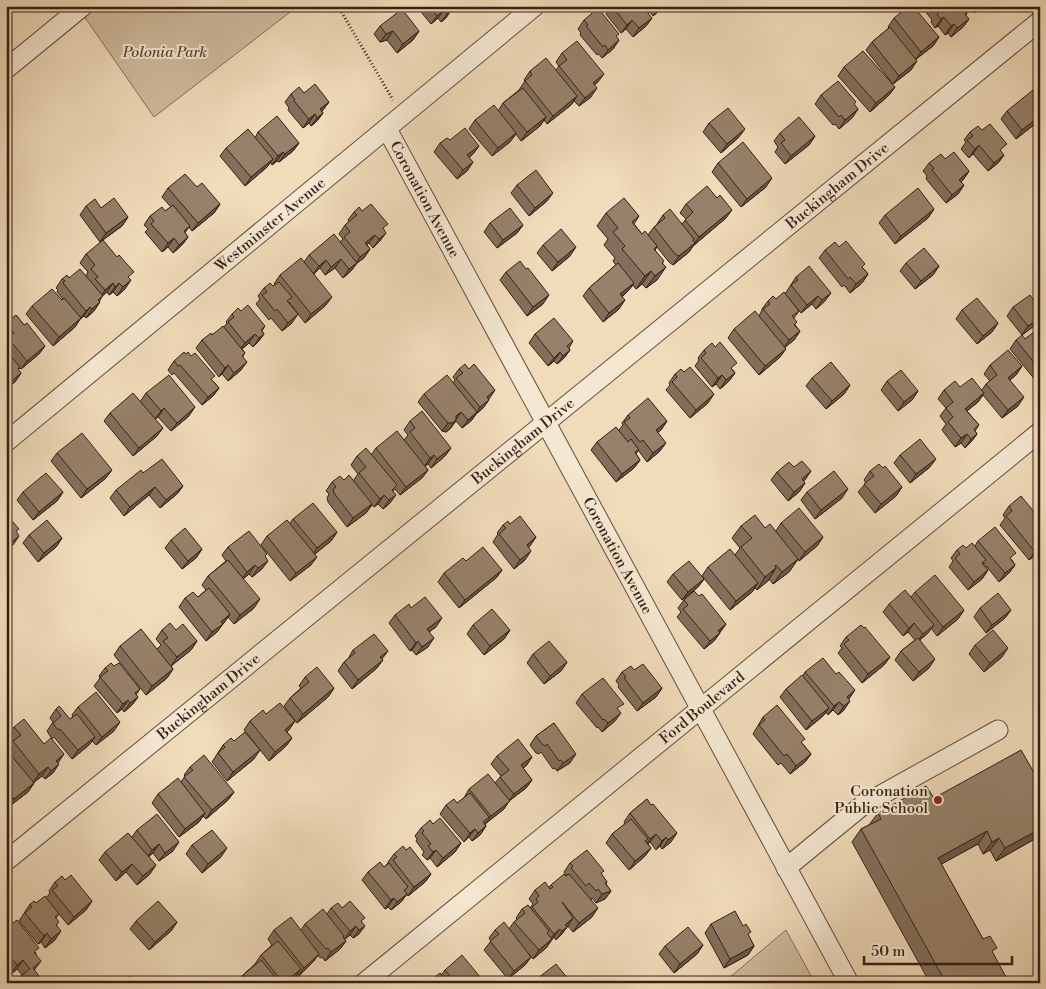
<svg xmlns="http://www.w3.org/2000/svg" width="1046" height="989" viewBox="0 0 1046 989" font-family="'Libre Bodoni',serif">
<rect width="100%" height="100%" fill="#f0dbba"/>
<filter id="stains"><feTurbulence type="fractalNoise" baseFrequency=".004" numOctaves="4"/><feColorMatrix values="0 0 0 0 .2 0 0 0 0 .09 0 0 0 0 .02 0 0 0 .5 -.17"/></filter>
<radialGradient id="worn" r=".72"><stop offset=".6" stop-color="#630" stop-opacity="0"/><stop offset="1" stop-color="#630" stop-opacity=".3"/></radialGradient>
<g fill="#d0bb9e" stroke="#836d59">
<polygon points="77,6 298,6 154,117"/>
<polygon points="786,930 815,983 723,983"/>
</g>
<g fill="none" stroke-linecap="round" stroke-linejoin="round">
<g stroke="#644e3e" stroke-width="21">
<g id="minor">
<polyline points="6,69 83,6"/>
<path id="s1" d="M387 129 849 983"/>
<path id="s2" d="M6 442 535 6"/>
<path id="s3" d="M6 861 1040 21"/>
<polyline points="786,868 863,805 998,730"/>
<path id="s4" d="M364 983 1040 432"/>
</g>
</g>
<polyline stroke="#361f14" stroke-width="3" stroke-dasharray="1 2.5" stroke-linecap="butt" points="338,6 393,100"/>
<use href="#minor" stroke="#f5e8d2" stroke-width="19"/>
</g>
<g fill="#826f5b" stroke="#361f14">
<polygon points="416,6 455,6 453,8 451,6 446,18 441,22 438,18 431,24"/>
<polygon points="610,6 665,6 653,16 650,12 648,14 652,18 646,26 633,37 626,29 621,33 606,14"/>
<polygon points="921,6 969,6 966,16 969,19 963,27 951,37 948,33 945,35 938,26 935,28 931,22 932,20"/>
<polygon points="970,6 982,6 975,13"/>
<polygon points="894,18 939,37 933,46 916,59 911,70 893,84 866,50 872,42 889,28 888,27"/>
<polygon points="584,20 619,40 613,49 602,58 599,54 597,55 580,35 581,33 578,29"/>
<polygon points="380,26 419,31 413,40 397,53 387,40 380,42 374,34"/>
<polygon points="562,53 598,82 594,85 591,97 579,106 574,101 571,105 547,124 544,120 540,126 521,141 516,134 510,142 492,156 469,129 475,120 498,111 503,103 519,90 525,81 524,80 530,71 556,70 559,66 556,62"/>
<polygon points="844,67 895,87 889,95 870,112 838,76"/>
<polygon points="304,93 329,102 322,111 323,113 317,121 311,126 309,123 303,128 288,110 289,108 285,102 291,94"/>
<polygon points="821,95 854,105 858,109 852,118 839,129 835,124 833,125 815,104"/>
<polygon points="1007,111 1040,120 1016,139 1001,119"/>
<polygon points="709,123 739,137 721,153 703,132"/>
<polygon points="258,132 299,143 293,151 279,162 277,161 272,165 270,162 267,167 245,186 220,156 226,148 255,138"/>
<polygon points="970,132 1004,155 998,163 988,171 973,154 969,158 961,149 966,142 964,140"/>
<polygon points="780,133 815,136 809,145 785,164 775,152 778,147 774,141"/>
<polygon points="450,140 479,146 473,154 469,158 473,162 467,171 457,179 434,152 440,143"/>
<polygon points="945,159 969,171 963,180 961,182 964,185 958,194 946,203 926,179 927,176 923,171 929,163"/>
<polygon points="718,163 766,187 741,207 712,172"/>
<polygon points="517,185 547,201 529,216 511,193"/>
<polygon points="168,188 220,204 214,213 192,231 189,227 185,233 188,237 182,245 173,253 168,247 162,252 145,232 148,229 144,225 150,216 165,211 171,207 162,197"/>
<polygon points="686,204 726,218 693,246 689,252 673,265 669,262 657,247 655,250 663,263 657,280 646,288 642,284 636,289 633,285 628,291 622,297 619,309 603,322 583,296 589,288 616,265 613,261 615,258 604,245 608,239 597,226 606,213 639,216 634,224 642,234 648,235 654,227 657,225 657,224 663,215 682,224 686,219 680,213"/>
<polygon points="86,206 101,208 128,217 122,226 100,242 80,215"/>
<polygon points="934,209 928,218 895,244 879,223 885,215"/>
<polygon points="362,211 384,230 380,241 373,248 369,243 367,245 370,249 364,258 357,263 351,271 343,278 335,268 325,275 320,268 314,274 326,305 305,323 289,302 292,323 282,331 271,318 269,320 256,304 260,299 258,296 264,288 273,286 275,285 274,284 280,275 304,262 309,255 340,242 343,239 339,234 345,225 349,222 348,220 354,212"/>
<polygon points="490,223 523,225 517,233 497,248 484,232"/>
<polygon points="543,245 570,256 552,271 537,253"/>
<polygon points="839,247 863,268 868,274 862,283 850,293 844,285 842,287 819,258 825,250"/>
<polygon points="86,254 129,278 125,289 117,296 113,292 109,295 107,292 103,295 94,311 86,318 84,316 80,319 75,327 53,346 26,314 32,306 62,300 63,299 57,292 58,290 56,288 62,279 86,276 88,272 80,263"/>
<polygon points="906,263 939,266 933,275 915,289 900,271"/>
<polygon points="506,272 543,304 527,316 500,280"/>
<polygon points="796,277 825,301 816,309 812,304 801,313 785,294"/>
<polygon points="776,299 799,311 794,318 795,325 800,331 794,340 785,347 780,357 759,375 728,338 734,329 759,316 762,310 762,309 768,301"/>
<polygon points="1013,307 1038,323 1022,335 1007,316"/>
<polygon points="962,310 998,323 992,332 977,344 956,319"/>
<polygon points="241,311 265,326 262,331 264,334 258,342 253,347 249,343 242,349 245,353 243,356 241,370 228,381 222,374 219,377 196,348 202,340 212,335 224,327 227,323 226,322 232,314"/>
<polygon points="16,315 24,325 45,346 39,354 21,369 20,368 18,370 21,373 15,382 6,389 6,324"/>
<polygon points="1040,329 1040,377 1036,381 1010,349 1016,340 1025,339"/>
<polygon points="535,334 573,341 569,348 570,350 564,358 557,364 554,361 548,366 529,343"/>
<polygon points="704,350 733,370 735,373 729,381 720,389 716,384 712,387 695,366 699,360 698,358"/>
<polygon points="174,361 212,380 219,388 213,396 202,405 174,373 172,375 168,370"/>
<polygon points="990,365 1022,366 1016,375 1010,380 1018,406 1002,418 983,395 978,402 967,411 979,425 975,431 977,434 971,442 965,448 961,443 955,447 942,430 946,424 940,416 946,408 938,399 944,390 960,387 982,390 986,384 990,381 984,374"/>
<polygon points="459,369 489,399 483,408 476,414 471,421 462,428 456,421 450,429 446,432 442,431 418,402 424,394 453,383 455,380 453,377"/>
<polygon points="675,374 708,403 690,418 666,390 670,385 669,383"/>
<polygon points="812,378 850,385 844,394 826,409 806,386"/>
<polygon points="887,381 918,391 912,400 898,411 881,390"/>
<polygon points="146,393 189,416 171,431 158,417 155,419 157,436 133,456 104,421 110,413 140,402"/>
<polygon points="628,415 667,421 661,430 657,432 660,451 647,462 638,450 636,454 640,460 634,468 616,482 591,450 597,442 619,430 623,425 622,423"/>
<polygon points="410,421 451,448 445,456 431,468 428,464 425,466 428,470 422,478 400,495 395,489 393,491 390,503 383,509 378,504 374,507 372,505 366,513 347,527 328,502 327,498 329,494 326,491 332,482 344,480 353,481 358,474 351,465 357,456 372,454 376,448 404,440 408,435 404,430"/>
<polygon points="57,453 106,478 81,498 51,461"/>
<polygon points="900,455 930,467 910,483 894,463"/>
<polygon points="794,467 811,471 803,481 805,483 799,492 788,501 771,480 777,472"/>
<polygon points="870,471 902,487 896,496 875,513 858,492 866,483 864,480"/>
<polygon points="143,473 183,486 177,494 160,508 149,495 124,516 110,498 116,490"/>
<polygon points="23,492 63,492 57,501 33,520 17,500"/>
<polygon points="807,492 842,498 815,519 801,500"/>
<polygon points="1040,493 1040,509 1034,502"/>
<polygon points="1009,506 1040,519 1040,552 1029,560 1000,525 1005,518 1003,515"/>
<polygon points="293,519 337,532 331,541 315,554 311,565 290,581 261,545 267,536 290,523"/>
<polygon points="781,523 823,537 817,546 799,561 798,559 789,572 773,584 769,579 757,590 755,588 752,592 730,610 702,576 708,567 735,555 740,548 732,538 741,526 765,528 776,531"/>
<polygon points="510,524 536,537 528,548 525,560 514,569 493,542 498,534 497,533 503,525"/>
<polygon points="29,535 62,538 56,547 38,562 23,543"/>
<polygon points="171,540 202,549 196,558 182,569 165,548"/>
<polygon points="978,541 1012,560 1015,565 1009,573 999,582 984,563 983,564 988,570 982,579 968,590 949,567 953,561 951,558 957,550 975,546"/>
<polygon points="228,547 265,557 262,569 252,577 249,574 243,579 254,608 234,624 228,617 217,632 206,641 179,607 185,598 198,597 206,590 202,585 208,576 226,561 222,555"/>
<polygon points="466,561 502,570 496,578 459,608 438,582 444,573"/>
<polygon points="673,574 704,579 698,587 682,600 667,582"/>
<polygon points="915,592 964,610 958,619 937,636 931,628 928,633 920,640 929,668 913,681 895,660 901,651 915,640 908,632 903,636 883,612 889,604 911,597"/>
<polygon points="699,596 726,624 714,641 704,649 677,617 681,612 678,608 684,600"/>
<polygon points="411,608 436,627 429,632 428,647 416,655 412,650 410,651 389,623 395,615"/>
<polygon points="980,608 1011,610 1005,618 986,633 974,617"/>
<polygon points="473,625 510,630 504,639 484,655 467,634"/>
<polygon points="162,630 176,630 197,641 191,650 171,666 173,669 167,678 146,695 114,655 120,646 157,649 161,645 156,639"/>
<polygon points="846,637 890,657 884,665 862,683 838,653 842,648 840,646"/>
<polygon points="975,645 1002,657 984,672 969,654"/>
<polygon points="353,650 382,659 377,668 352,689 338,671 344,662 348,659"/>
<polygon points="533,654 567,662 561,671 544,684 527,663"/>
<polygon points="114,666 140,689 136,695 138,697 132,705 124,712 122,709 117,713 94,686 100,678 99,676 105,668"/>
<polygon points="634,670 662,688 656,697 637,711 618,687 619,685 616,681 622,672"/>
<polygon points="805,672 848,699 844,710 838,715 833,710 828,715 826,712 823,716 806,730 780,697 786,689 803,676"/>
<polygon points="305,677 334,688 328,697 297,723 284,706 290,698 301,688 299,686"/>
<polygon points="582,694 615,721 602,732 598,727 597,728 576,703"/>
<polygon points="78,707 114,731 96,745 92,741 89,745 72,759 54,737 52,739 47,731 53,722 50,718 56,709 70,719 73,717 72,715"/>
<polygon points="266,714 295,721 287,732 292,738 286,746 269,761 244,730 250,721"/>
<polygon points="763,717 802,743 811,754 805,762 790,774 781,763 778,765 753,734"/>
<polygon points="554,723 570,763 557,771 555,768 553,769 541,752 539,754 536,753 530,745 536,736"/>
<polygon points="14,727 58,763 53,773 45,779 42,776 33,783 34,783 28,792 11,805 6,812 6,749 7,750 13,741 8,735"/>
<polygon points="223,745 254,759 227,781 212,762"/>
<polygon points="497,756 532,757 526,766 523,768 532,780 526,788 509,801 504,809 485,824 486,826 480,835 472,841 469,837 464,842 440,814 446,805 457,803 464,798 469,789 495,783 501,776 491,764"/>
<polygon points="190,767 234,792 228,800 206,819 203,816 199,822 179,837 152,803 158,794 181,782 185,776 184,775"/>
<polygon points="934,798 1040,836 996,861 990,850 983,854 978,844 941,864 983,939 993,954 1009,983 930,983 852,842 861,829 869,825 878,813"/>
<polygon points="647,799 671,842 662,849 660,846 656,850 650,842 648,844 651,848 645,856 629,870 606,843 612,834 625,824 624,822 630,813"/>
<polygon points="433,824 461,843 455,852 437,867 430,858 427,860 422,855 424,852 416,841 417,839 415,836 421,828"/>
<polygon points="137,830 173,851 159,861 153,853 148,857 150,874 137,885 126,872 116,881 99,860 105,852 132,837"/>
<polygon points="192,845 221,857 202,873 186,854"/>
<polygon points="394,854 431,874 425,882 408,896 407,894 401,902 391,910 388,907 385,909 362,880 368,872 384,867 388,863 388,862"/>
<polygon points="570,863 601,874 607,882 606,884 611,891 605,899 596,903 592,898 591,900 592,917 573,932 568,926 561,935 556,940 554,937 546,948 533,959 527,952 531,957 525,965 508,979 484,950 491,941 489,938 495,930 509,929 514,922 517,919 516,918 522,909 530,908 533,904 529,899 535,890 549,887 551,885 566,875 564,872"/>
<polygon points="65,880 92,901 86,910 68,925 59,914 56,918 57,926 55,940 45,948 41,942 38,944 19,921 30,904 36,903 46,898 50,893 49,891 55,882"/>
<polygon points="331,908 342,908 362,922 359,934 353,938 350,935 344,939 346,941 340,949 325,961 322,957 320,958 318,955 313,962 298,977 296,975 289,983 237,983 243,975 255,964 261,955 272,945 268,939 274,930 301,930 305,924 327,914"/>
<polygon points="136,921 177,922 171,931 149,950 130,929"/>
<polygon points="711,924 748,935 754,946 748,955 724,968 705,933"/>
<polygon points="6,928 36,953 35,969 34,970 44,983 16,983 22,975 17,969 11,974 6,968"/>
<polygon points="703,945 697,954 674,973 659,954 665,946"/>
<polygon points="445,970 485,983 428,983 441,975"/>
</g>
<g fill="#6a5a4a" stroke="#361f14">
<polygon points="653,6 654,6 650,12 643,18 649,9"/>
<polygon points="661,6 665,6 653,16 659,8"/>
<polygon points="979,6 982,6 975,13"/>
<polygon points="452,9 446,18 441,22 447,14"/>
<polygon points="444,10 438,18 431,24 437,16"/>
<polygon points="944,17 938,26 935,28 941,19"/>
<polygon points="652,18 646,26 633,37 639,28"/>
<polygon points="969,19 963,27 951,37 957,28"/>
<polygon points="632,20 626,29 621,33 627,25"/>
<polygon points="954,24 948,33 945,35 951,26"/>
<polygon points="393,31 387,40 380,42 386,34"/>
<polygon points="419,31 413,40 397,53 403,44"/>
<polygon points="939,37 933,46 915,60 921,52"/>
<polygon points="619,40 613,49 602,58 608,50"/>
<polygon points="917,61 911,70 893,84 899,76"/>
<polygon points="604,74 598,82 587,91 593,83"/>
<polygon points="895,87 889,95 870,112 876,103"/>
<polygon points="597,88 591,97 579,106 585,98"/>
<polygon points="577,96 571,105 547,124 553,116"/>
<polygon points="329,102 323,110 316,116 320,109"/>
<polygon points="858,109 852,118 839,129 845,120"/>
<polygon points="323,113 317,121 311,126 317,118"/>
<polygon points="315,114 309,123 303,128 309,119"/>
<polygon points="1040,116 1040,120 1016,139 1022,130"/>
<polygon points="546,117 540,126 521,141 527,132"/>
<polygon points="745,129 739,137 721,153 727,144"/>
<polygon points="516,133 510,142 492,156 498,148"/>
<polygon points="815,136 809,145 785,164 791,156"/>
<polygon points="299,143 293,151 279,162 285,154"/>
<polygon points="979,145 973,154 969,158 975,149"/>
<polygon points="479,146 473,154 461,164 467,155"/>
<polygon points="283,152 277,161 272,165 278,156"/>
<polygon points="1004,155 998,163 988,171 994,163"/>
<polygon points="273,159 267,167 245,186 251,177"/>
<polygon points="473,162 467,171 457,179 463,170"/>
<polygon points="969,171 963,180 953,188 959,180"/>
<polygon points="772,178 766,187 741,207 747,199"/>
<polygon points="964,185 958,194 946,203 952,195"/>
<polygon points="553,193 547,201 529,216 535,208"/>
<polygon points="220,204 214,213 192,231 198,223"/>
<polygon points="934,209 928,218 895,244 901,236"/>
<polygon points="732,210 726,218 693,246 699,237"/>
<polygon points="128,217 122,226 100,242 106,233"/>
<polygon points="523,225 517,233 497,248 503,240"/>
<polygon points="386,233 380,241 373,248 379,239"/>
<polygon points="375,235 369,243 359,252 365,243"/>
<polygon points="188,237 182,245 173,253 179,245"/>
<polygon points="174,238 168,247 162,252 168,243"/>
<polygon points="695,243 689,252 673,265 679,256"/>
<polygon points="576,247 570,256 552,271 558,262"/>
<polygon points="370,249 364,258 357,263 351,271 343,278 349,269 355,265 360,257"/>
<polygon points="341,259 335,268 325,275 331,267"/>
<polygon points="326,260 320,268 313,274 319,266"/>
<polygon points="939,266 933,275 915,289 921,281"/>
<polygon points="666,267 657,280 646,288 655,276"/>
<polygon points="651,271 642,284 636,289 645,276"/>
<polygon points="868,274 862,283 850,293 856,284"/>
<polygon points="131,280 125,289 117,296 123,287"/>
<polygon points="113,283 107,292 99,299 105,290"/>
<polygon points="119,283 113,292 109,295 115,287"/>
<polygon points="634,283 628,291 614,303 620,294"/>
<polygon points="831,293 825,301 816,309 822,300"/>
<polygon points="549,295 543,304 527,316 533,307"/>
<polygon points="818,296 812,304 801,313 807,305"/>
<polygon points="332,297 326,305 305,323 311,314"/>
<polygon points="625,300 619,309 603,322 609,313"/>
<polygon points="100,302 94,311 86,318 92,309"/>
<polygon points="90,307 84,316 80,319 86,311"/>
<polygon points="298,314 292,323 282,331 288,323"/>
<polygon points="81,318 75,327 53,346 59,337"/>
<polygon points="1040,318 1040,321 1038,323 1022,335 1028,326"/>
<polygon points="998,323 992,332 977,344 983,336"/>
<polygon points="800,331 794,340 783,349 789,340"/>
<polygon points="255,334 249,343 239,351 245,343"/>
<polygon points="264,334 258,342 253,347 259,338"/>
<polygon points="45,346 39,354 21,369 27,361"/>
<polygon points="786,349 780,357 759,375 765,366"/>
<polygon points="570,350 564,358 557,364 563,356"/>
<polygon points="560,352 554,361 548,366 554,358"/>
<polygon points="247,362 241,370 228,381 234,373"/>
<polygon points="228,365 222,374 219,377 225,368"/>
<polygon points="1022,366 1016,375 1002,386 1008,378"/>
<polygon points="21,373 15,382 6,389 12,381"/>
<polygon points="735,373 729,381 720,389 726,380"/>
<polygon points="722,375 716,384 712,387 718,378"/>
<polygon points="850,385 844,394 826,409 832,401"/>
<polygon points="219,388 213,396 202,405 208,397"/>
<polygon points="495,390 489,399 481,405 487,397"/>
<polygon points="918,391 912,400 898,411 904,402"/>
<polygon points="984,393 978,402 959,417 965,409"/>
<polygon points="714,394 708,403 690,418 696,410"/>
<polygon points="1024,397 1018,406 1002,418 1008,410"/>
<polygon points="489,400 483,408 476,414 471,421 462,428 468,420 475,415 480,407"/>
<polygon points="195,407 189,416 171,431 177,423"/>
<polygon points="164,408 158,417 155,419 161,411"/>
<polygon points="461,412 450,429 446,432 442,431 448,423"/>
<polygon points="667,421 661,430 650,439 656,430"/>
<polygon points="163,428 157,436 133,456 139,448"/>
<polygon points="967,434 961,443 955,447 961,438"/>
<polygon points="977,434 971,442 965,448 971,439"/>
<polygon points="666,443 660,451 647,462 653,453"/>
<polygon points="451,448 445,456 431,468 437,459"/>
<polygon points="434,455 428,464 424,467 430,458"/>
<polygon points="936,459 930,467 910,483 916,474"/>
<polygon points="640,460 634,468 616,482 622,474"/>
<polygon points="112,470 106,478 81,498 87,489"/>
<polygon points="428,470 422,478 400,495 406,487"/>
<polygon points="811,471 805,480 796,487 802,479"/>
<polygon points="805,483 799,492 788,501 794,492"/>
<polygon points="183,486 177,494 160,508 166,500"/>
<polygon points="155,487 149,495 124,516 130,507"/>
<polygon points="902,487 896,496 875,513 881,504"/>
<polygon points="848,489 842,498 815,519 821,510"/>
<polygon points="63,492 57,501 33,520 39,512"/>
<polygon points="384,495 378,504 374,507 380,499"/>
<polygon points="396,495 390,503 383,509 389,500"/>
<polygon points="372,504 366,513 347,527 353,518"/>
<polygon points="337,532 331,541 311,557 317,548"/>
<polygon points="19,536 13,545 6,550 6,547"/>
<polygon points="536,537 530,546 521,554 527,545"/>
<polygon points="823,537 817,546 799,561 805,552"/>
<polygon points="62,538 56,547 38,562 44,553"/>
<polygon points="1040,548 1040,552 1029,560 1035,552"/>
<polygon points="202,549 196,558 182,569 188,561"/>
<polygon points="531,551 525,560 514,569 520,560"/>
<polygon points="317,557 311,565 290,581 296,573"/>
<polygon points="798,559 789,572 773,584 782,572"/>
<polygon points="268,561 262,569 252,577 258,568"/>
<polygon points="255,565 249,574 241,580 247,572"/>
<polygon points="776,565 771,573 776,568 768,581 757,590 765,577"/>
<polygon points="1015,565 1009,573 999,582 1005,573"/>
<polygon points="502,570 496,578 459,608 465,600"/>
<polygon points="988,570 982,579 968,590 974,582"/>
<polygon points="704,579 698,587 682,600 688,592"/>
<polygon points="758,583 752,592 730,610 736,601"/>
<polygon points="260,599 254,608 234,624 240,615"/>
<polygon points="964,610 958,619 937,636 943,627"/>
<polygon points="1011,610 1005,618 986,633 992,625"/>
<polygon points="230,614 224,623 215,630 221,622"/>
<polygon points="442,618 436,627 421,638 427,629"/>
<polygon points="914,623 908,632 903,636 909,628"/>
<polygon points="223,624 217,632 206,641 212,632"/>
<polygon points="726,624 720,632 712,639 718,631"/>
<polygon points="934,625 928,633 917,642 923,634"/>
<polygon points="510,630 504,639 484,655 490,646"/>
<polygon points="720,633 714,641 704,649 710,641"/>
<polygon points="434,638 428,647 416,655 422,647"/>
<polygon points="197,641 191,650 171,666 177,657"/>
<polygon points="418,641 412,650 410,651 416,643"/>
<polygon points="1008,648 1002,657 984,672 990,663"/>
<polygon points="388,651 382,659 380,657"/>
<polygon points="890,657 884,665 862,683 868,674"/>
<polygon points="935,659 929,668 913,681 919,672"/>
<polygon points="383,660 377,668 352,689 358,680"/>
<polygon points="567,662 561,671 544,684 550,676"/>
<polygon points="173,669 167,678 146,695 152,686"/>
<polygon points="334,688 328,697 297,723 303,714"/>
<polygon points="662,688 656,697 637,711 643,703"/>
<polygon points="855,690 849,699 841,705 847,697"/>
<polygon points="138,697 132,705 124,712 130,703"/>
<polygon points="128,700 122,709 117,713 123,704"/>
<polygon points="850,701 844,710 838,715 844,706"/>
<polygon points="839,702 833,710 828,715 834,706"/>
<polygon points="829,708 823,716 806,730 812,721"/>
<polygon points="621,713 615,721 602,732 608,723"/>
<polygon points="295,721 289,730 279,738 285,730"/>
<polygon points="120,722 114,731 96,745 102,737"/>
<polygon points="95,737 89,745 72,759 78,750"/>
<polygon points="292,738 286,746 269,761 275,752"/>
<polygon points="260,750 254,759 227,781 233,772"/>
<polygon points="64,754 58,763 56,761"/>
<polygon points="576,754 570,763 557,771 563,763"/>
<polygon points="811,754 805,762 790,774 796,766"/>
<polygon points="532,757 526,766 515,774 521,765"/>
<polygon points="59,764 53,773 45,779 51,771"/>
<polygon points="48,767 42,776 33,783 39,774"/>
<polygon points="532,780 526,788 509,801 504,809 485,824 491,816 508,802 514,794"/>
<polygon points="34,783 28,792 11,805 6,812 6,809 10,806 14,799"/>
<polygon points="234,792 228,800 206,819 212,810"/>
<polygon points="205,813 199,822 179,837 185,829"/>
<polygon points="486,826 480,835 472,841 478,833"/>
<polygon points="475,829 469,837 464,842 470,833"/>
<polygon points="1040,829 1040,836 996,861 1005,848"/>
<polygon points="987,831 978,844 929,871 938,858"/>
<polygon points="677,833 671,842 662,849 668,840"/>
<polygon points="656,834 650,842 644,847 650,839"/>
<polygon points="666,837 660,846 656,850 662,841"/>
<polygon points="999,838 990,850 983,854 992,842"/>
<polygon points="179,842 173,851 159,861 165,853"/>
<polygon points="461,843 455,852 437,867 443,858"/>
<polygon points="159,844 153,853 146,859 152,850"/>
<polygon points="227,848 221,857 202,873 208,864"/>
<polygon points="651,848 645,856 629,870 635,861"/>
<polygon points="436,850 430,858 427,860 433,852"/>
<polygon points="132,864 126,872 116,881 122,872"/>
<polygon points="156,865 150,874 137,885 143,876"/>
<polygon points="431,874 425,882 408,896 414,887"/>
<polygon points="611,891 605,899 596,903 602,894"/>
<polygon points="407,894 401,902 391,910 397,902"/>
<polygon points="394,898 388,907 385,909 391,900"/>
<polygon points="92,901 86,910 68,925 74,917"/>
<polygon points="598,908 592,917 573,932 579,923"/>
<polygon points="573,918 567,927 565,925"/>
<polygon points="177,922 171,931 149,950 155,942"/>
<polygon points="356,926 350,935 344,940 350,931"/>
<polygon points="365,926 359,934 353,938 359,930"/>
<polygon points="567,927 561,935 556,940 562,931"/>
<polygon points="560,929 554,937 548,943 554,934"/>
<polygon points="61,931 55,940 45,948 51,939"/>
<polygon points="47,933 41,942 38,944 44,936"/>
<polygon points="552,939 546,948 533,959 539,950"/>
<polygon points="346,941 340,949 325,961 331,952"/>
<polygon points="703,945 697,954 674,973 680,964"/>
<polygon points="754,946 748,955 724,968 730,959"/>
<polygon points="319,954 313,962 298,977 304,968"/>
<polygon points="531,957 525,965 508,979 514,971"/>
<polygon points="23,960 17,969 11,974 17,965"/>
<polygon points="41,961 35,969 27,976 33,968"/>
<polygon points="301,969 295,978 289,983 284,983"/>
</g>
<g fill="#97816a" stroke="#361f14">
<polygon points="429,6 450,6 452,9 447,14 444,10 437,16"/>
<polygon points="612,6 642,6 652,18 639,28 632,20 627,25"/>
<polygon points="646,6 653,6 649,9"/>
<polygon points="909,6 913,6 939,37 921,52 894,18"/>
<polygon points="934,6 969,6 971,9 965,14 969,19 957,28 954,24 951,26 944,17 941,19 937,14 939,12"/>
<polygon points="598,8 619,34 616,36 619,40 608,50 605,45 603,47 586,26 588,25 584,20"/>
<polygon points="402,9 419,31 403,44 393,31 386,34 380,26"/>
<polygon points="890,27 917,61 899,76 872,42"/>
<polygon points="577,41 604,74 593,83 597,88 585,98 559,66 567,60 562,53"/>
<polygon points="863,51 895,87 876,103 844,67"/>
<polygon points="546,58 577,96 553,116 525,81 532,75 530,71"/>
<polygon points="838,81 856,102 854,104 858,109 845,120 841,115 839,117 821,95"/>
<polygon points="315,84 329,102 320,109 323,113 317,118 315,114 309,119 294,101 295,100 291,94 299,87 304,93"/>
<polygon points="523,88 546,117 527,132 503,103"/>
<polygon points="1033,90 1040,98 1040,116 1022,130 1007,111"/>
<polygon points="494,105 516,133 498,148 475,120"/>
<polygon points="728,108 745,129 727,144 709,123"/>
<polygon points="277,116 299,143 285,154 283,152 278,156 258,132"/>
<polygon points="799,117 815,136 791,156 781,143 785,140 780,133"/>
<polygon points="990,124 1007,144 1000,150 1004,155 994,163 979,145 975,149 967,140 973,136 970,132 978,126 982,130"/>
<polygon points="465,128 479,146 467,155 473,162 463,170 440,143 447,138 450,140"/>
<polygon points="248,129 273,159 251,177 226,148"/>
<polygon points="743,142 772,178 747,199 718,163"/>
<polygon points="954,152 969,171 959,180 964,185 952,195 932,170 934,168 929,163 941,154 945,159"/>
<polygon points="536,170 553,193 535,208 517,185"/>
<polygon points="185,174 197,187 202,183 220,204 198,223 168,188"/>
<polygon points="707,186 717,198 720,195 732,210 699,237 685,220 693,212 686,204"/>
<polygon points="918,188 934,209 901,236 885,215"/>
<polygon points="114,198 128,217 106,233 86,206 95,199 101,208"/>
<polygon points="624,198 639,216 632,222 642,234 645,231 657,246 654,249 664,261 662,263 666,267 655,276 651,271 645,276 622,249 625,246 613,232 618,228 606,213"/>
<polygon points="371,204 388,224 383,228 386,233 379,239 375,235 365,243 370,249 360,257 344,237 350,232 345,225 357,215 354,212 359,207 362,211"/>
<polygon points="173,205 190,226 184,231 188,237 179,245 174,238 168,243 151,224 154,221 150,216 162,207 165,211"/>
<polygon points="510,208 523,225 503,240 490,223"/>
<polygon points="670,209 694,239 693,240 695,243 679,256 675,254 654,227 665,218 663,215"/>
<polygon points="561,229 576,247 558,262 543,245"/>
<polygon points="334,234 357,263 349,269 341,259 331,267 326,260 319,266 309,255"/>
<polygon points="103,240 117,257 119,255 134,272 128,277 131,280 123,287 119,283 115,287 113,283 105,290 95,279 98,277 91,269 95,265 86,254"/>
<polygon points="846,241 865,264 862,267 868,274 856,284 850,277 848,279 825,250 835,242 839,247"/>
<polygon points="924,248 939,266 921,281 906,263"/>
<polygon points="301,258 332,297 311,314 280,275"/>
<polygon points="520,261 526,269 528,268 549,295 533,307 506,272"/>
<polygon points="618,263 634,283 620,294 625,300 609,313 589,288"/>
<polygon points="809,266 831,293 822,300 818,296 807,305 791,285 798,280 796,277"/>
<polygon points="80,269 103,296 98,300 100,302 92,309 90,307 86,311 63,283 65,281 62,279 67,275 69,278"/>
<polygon points="279,282 292,297 287,301 298,314 288,323 277,309 275,311 262,295 267,292 264,288 270,283 273,286"/>
<polygon points="52,289 62,300 64,298 81,318 59,337 32,306"/>
<polygon points="784,292 799,311 792,316 797,322 794,325 800,331 789,340 763,309 770,304 768,301 773,296 776,299"/>
<polygon points="1030,295 1040,309 1040,318 1028,326 1013,307"/>
<polygon points="977,298 998,323 983,336 962,310"/>
<polygon points="248,305 265,326 261,330 264,334 259,338 255,334 245,343 228,322 234,317 232,314 238,308 241,311"/>
<polygon points="755,311 786,349 765,366 734,329"/>
<polygon points="16,315 24,325 27,323 45,346 27,361 8,338 14,333 6,323"/>
<polygon points="554,318 573,341 567,346 570,350 563,356 560,352 554,358 535,334"/>
<polygon points="223,326 245,353 242,356 247,362 234,373 228,365 225,368 202,340 211,333 212,335"/>
<polygon points="1039,328 1040,329 1040,370 1016,340 1022,335 1025,339"/>
<polygon points="720,342 737,363 731,368 735,373 726,380 722,375 718,378 701,358 706,353 704,350 712,343 715,347"/>
<polygon points="1008,350 1022,366 1008,378 1024,397 1008,410 986,384 997,375 990,365"/>
<polygon points="6,351 20,367 18,369 21,373 12,381 8,377 6,379"/>
<polygon points="184,352 186,354 188,352 191,356 195,353 215,376 211,379 219,388 208,397 180,365 178,366 174,361"/>
<polygon points="831,362 850,385 832,401 812,378"/>
<polygon points="465,364 469,369 474,364 495,390 487,397 489,400 480,407 456,378 463,373 459,369"/>
<polygon points="690,367 714,394 696,410 672,382 677,377 675,374 681,369 684,372"/>
<polygon points="901,370 918,391 904,402 887,381"/>
<polygon points="169,375 195,407 177,423 164,408 161,411 146,393"/>
<polygon points="447,375 477,412 468,420 461,412 456,416 456,420 452,423 448,423 424,394"/>
<polygon points="972,378 984,393 965,409 979,425 974,429 977,434 971,439 967,434 961,438 948,422 953,417 946,408 953,402 944,390 955,381 960,387"/>
<polygon points="133,393 163,428 139,448 110,413"/>
<polygon points="648,398 667,421 656,430 666,443 653,453 643,440 640,442 624,422 630,418 628,415"/>
<polygon points="422,411 451,448 437,459 434,455 430,458 410,432 415,428 410,421"/>
<polygon points="616,427 628,442 631,439 639,450 635,452 640,460 622,474 597,442"/>
<polygon points="397,431 428,470 406,487 376,448"/>
<polygon points="82,433 112,470 87,489 57,453"/>
<polygon points="920,439 936,459 916,474 900,455"/>
<polygon points="366,448 397,485 392,490 396,495 389,500 384,495 380,499 359,473 366,467 357,456"/>
<polygon points="162,459 183,486 166,500 155,487 130,507 116,490 141,470 143,473"/>
<polygon points="802,461 811,471 802,479 805,483 794,492 777,472 789,462 794,467"/>
<polygon points="879,464 883,468 885,466 902,487 881,504 864,484 874,476 870,471"/>
<polygon points="834,471 848,489 821,510 807,492"/>
<polygon points="46,473 63,492 39,512 23,492"/>
<polygon points="349,475 372,504 353,518 334,493 333,489 336,487 332,482 340,476 344,480"/>
<polygon points="1021,496 1040,519 1040,548 1035,552 1006,516 1012,511 1009,506"/>
<polygon points="313,503 337,532 317,548 293,519"/>
<polygon points="799,508 823,537 805,552 781,523"/>
<polygon points="6,514 19,529 16,531 19,536 6,547"/>
<polygon points="755,515 765,528 770,524 798,559 782,572 776,565 775,566 776,568 765,577 741,547 752,538 741,526"/>
<polygon points="520,516 536,537 527,545 531,551 520,560 499,534 506,528 503,525 508,521 510,524"/>
<polygon points="47,520 62,538 44,553 29,535"/>
<polygon points="287,520 317,557 296,573 267,536"/>
<polygon points="995,527 1016,553 1010,558 1015,565 1005,573 978,541"/>
<polygon points="185,528 202,549 188,561 171,540"/>
<polygon points="249,531 267,554 265,556 268,561 258,568 255,565 247,572 228,547"/>
<polygon points="972,543 986,560 982,563 988,570 974,582 955,558 960,554 957,550 963,545 966,548"/>
<polygon points="483,547 502,570 465,600 444,573 463,558 466,561"/>
<polygon points="730,549 758,583 736,601 708,567"/>
<polygon points="228,560 260,599 240,615 208,576"/>
<polygon points="689,561 704,579 688,592 673,574"/>
<polygon points="935,575 964,610 943,627 915,592"/>
<polygon points="209,588 230,614 221,622 223,624 212,632 185,598 193,592 198,597"/>
<polygon points="905,590 934,625 923,634 914,623 909,628 889,604"/>
<polygon points="694,591 699,596 702,594 726,624 718,631 720,633 710,641 683,609 688,605 684,600"/>
<polygon points="998,593 1011,610 992,625 980,608"/>
<polygon points="425,597 442,618 427,629 434,638 422,647 418,641 416,643 395,615 409,604 411,608"/>
<polygon points="492,609 510,630 490,646 473,625"/>
<polygon points="170,623 176,630 183,624 197,641 177,657 163,641 168,638 162,630"/>
<polygon points="861,625 864,628 865,627 890,657 868,674 844,644 849,640 846,637"/>
<polygon points="141,629 173,669 152,686 120,646"/>
<polygon points="993,630 1008,648 990,663 975,645"/>
<polygon points="374,634 388,651 380,657 383,660 358,680 344,662 355,653 353,650"/>
<polygon points="918,638 935,659 919,672 901,651"/>
<polygon points="549,641 567,662 550,676 533,654"/>
<polygon points="823,658 836,674 839,672 855,690 847,697 850,701 844,706 839,702 834,706 805,672"/>
<polygon points="111,663 114,666 119,663 140,689 135,693 138,697 130,703 128,700 123,704 100,677 108,671 105,668"/>
<polygon points="643,664 662,688 643,703 624,678 626,677 622,672 631,666 634,670"/>
<polygon points="317,667 334,688 303,714 290,698 309,682 305,677"/>
<polygon points="802,675 829,708 812,721 786,689"/>
<polygon points="603,678 624,704 617,708 621,713 608,723 604,719 603,720 582,694"/>
<polygon points="96,692 120,722 102,737 78,707"/>
<polygon points="280,703 295,721 285,730 292,738 275,752 250,721 263,710 266,714"/>
<polygon points="777,705 805,739 801,742 811,754 796,766 787,754 784,756 759,725 765,720 763,717"/>
<polygon points="59,706 70,719 77,714 95,737 78,750 60,729 58,730 53,723 61,716 56,709"/>
<polygon points="24,719 44,744 51,738 64,754 56,761 59,764 51,771 48,767 39,774 13,741 21,735 14,727"/>
<polygon points="554,723 576,754 563,763 561,760 559,761 547,744 545,746 542,744 536,736"/>
<polygon points="245,732 260,750 233,772 218,753 225,747 223,745 231,738 234,741"/>
<polygon points="518,739 532,757 521,765 532,780 514,794 500,777 509,770 497,756"/>
<polygon points="6,749 34,783 14,799 6,789"/>
<polygon points="1021,750 1040,783 1040,829 1005,848 999,838 992,842 987,831 938,858 983,939 990,936 997,948 992,951 1009,983 946,983 861,829 881,819 878,813 926,786 934,798"/>
<polygon points="204,755 234,792 212,810 184,777 193,770 190,767"/>
<polygon points="488,774 510,801 491,816 469,789"/>
<polygon points="178,778 205,813 185,829 158,794"/>
<polygon points="470,793 489,817 483,822 486,826 478,833 475,829 470,833 446,805 454,799 457,803"/>
<polygon points="6,796 13,804 6,809"/>
<polygon points="647,799 651,805 653,804 677,833 668,840 666,837 662,841 656,834 650,839 630,813"/>
<polygon points="157,814 179,842 165,853 159,844 152,850 137,830"/>
<polygon points="440,818 461,843 443,858 436,850 433,852 428,846 431,844 422,833 424,831 421,828 430,820 433,824"/>
<polygon points="631,819 648,839 645,841 651,848 635,861 612,834"/>
<polygon points="212,830 227,848 208,864 192,845"/>
<polygon points="128,833 156,865 143,876 132,864 122,872 105,852"/>
<polygon points="403,846 406,850 410,847 431,874 414,887 393,860 397,857 394,854"/>
<polygon points="587,850 604,871 601,873 607,882 605,883 611,891 602,894 598,889 596,891 589,883 586,886 571,868 573,866 570,863"/>
<polygon points="380,862 384,867 389,863 408,887 404,890 407,894 397,902 394,898 391,900 368,872"/>
<polygon points="564,874 566,876 569,874 598,908 579,923 562,902 573,918 565,925 567,927 562,931 560,929 554,934 532,907 538,902 536,899 539,896 535,890 545,882 550,889 553,887 551,885"/>
<polygon points="71,875 92,901 74,917 52,890 58,886 55,882 62,876 65,880"/>
<polygon points="45,896 59,914 55,917 59,922 56,925 61,931 51,939 47,933 44,936 25,913 32,907 30,904 34,901 36,903"/>
<polygon points="158,901 177,922 155,942 136,921"/>
<polygon points="350,901 365,918 361,921 365,926 359,930 356,926 350,931 331,908 338,903 342,908"/>
<polygon points="528,905 549,931 547,933 552,939 539,950 514,922 525,913 522,909"/>
<polygon points="323,909 344,936 343,937 346,941 331,952 328,948 326,949 305,924"/>
<polygon points="735,911 743,926 746,924 751,932 748,934 754,946 730,959 711,924"/>
<polygon points="291,917 319,954 304,968 274,930"/>
<polygon points="17,920 39,948 34,952 41,961 33,968 44,983 25,983 20,977 30,969 23,960 17,965 6,952 6,928"/>
<polygon points="504,922 531,957 514,971 490,941 499,934 495,930"/>
<polygon points="688,927 703,945 680,964 665,946"/>
<polygon points="278,941 301,969 284,983 283,983 261,955"/>
<polygon points="462,955 485,983 456,983 445,970"/>
<polygon points="261,960 280,983 250,983 243,975"/>
<polygon points="556,964 569,980 565,983 534,983 533,982"/>
<polygon points="440,973 448,983 428,983"/>
<polygon points="130,976 136,983 123,983"/>
</g>
<circle fill="#8f2418" stroke="#f5e8d2" stroke-width="2" cx="938" cy="800" r="5"/>
<g text-anchor="middle" dominant-baseline="central" stroke-width="4" stroke-linejoin="round" paint-order="stroke">
<g font-size="15" font-style="italic" fill="#5c4636" stroke="#f5e8d2">
<text x="165" y="52">Polonia Park</text>
</g>
<g font-size="15" fill="#361f14" stroke="#f5e8d2">
<text stroke="none"><textPath href="#s3" startOffset="1071">Buckingham Drive</textPath></text>
<text stroke="none"><textPath href="#s1" startOffset="80">Coronation Avenue</textPath></text>
<text stroke="none"><textPath href="#s2" startOffset="342">Westminster Avenue</textPath></text>
<text stroke="none"><textPath href="#s3" startOffset="666">Buckingham Drive</textPath></text>
<text stroke="none"><textPath href="#s1" startOffset="485">Coronation Avenue</textPath></text>
<text stroke="none"><textPath href="#s3" startOffset="261">Buckingham Drive</textPath></text>
<text stroke="none"><textPath href="#s4" startOffset="436">Ford Boulevard</textPath></text>
</g>
<g font-size="15" fill="#361f14" stroke="#f5e8d2" text-anchor="end">
<text x="928" y="791">Coronation<tspan x="928" dy="17">Public School</tspan></text>
</g>
</g>
<rect width="1046" height="989" fill="none" stroke="#f0dbba" stroke-width="25"/>
<rect x="8" y="8" width="1031" height="974" fill="none" stroke="#361f14" stroke-width="2.5"/>
<rect x="12" y="12" width="1021" height="964" fill="none" stroke="#361f14"/>
<path d="M864 956v8h148v-8" fill="none" stroke="#361f14" stroke-width="2.5"/>
<text x="871" y="956" font-size="15" fill="#361f14" stroke="#f5e8d2" stroke-width="4" paint-order="stroke">50 m</text>
<rect width="100%" height="100%" filter="url(#stains)"/>
<rect width="100%" height="100%" fill="url(#worn)"/>
</svg>
